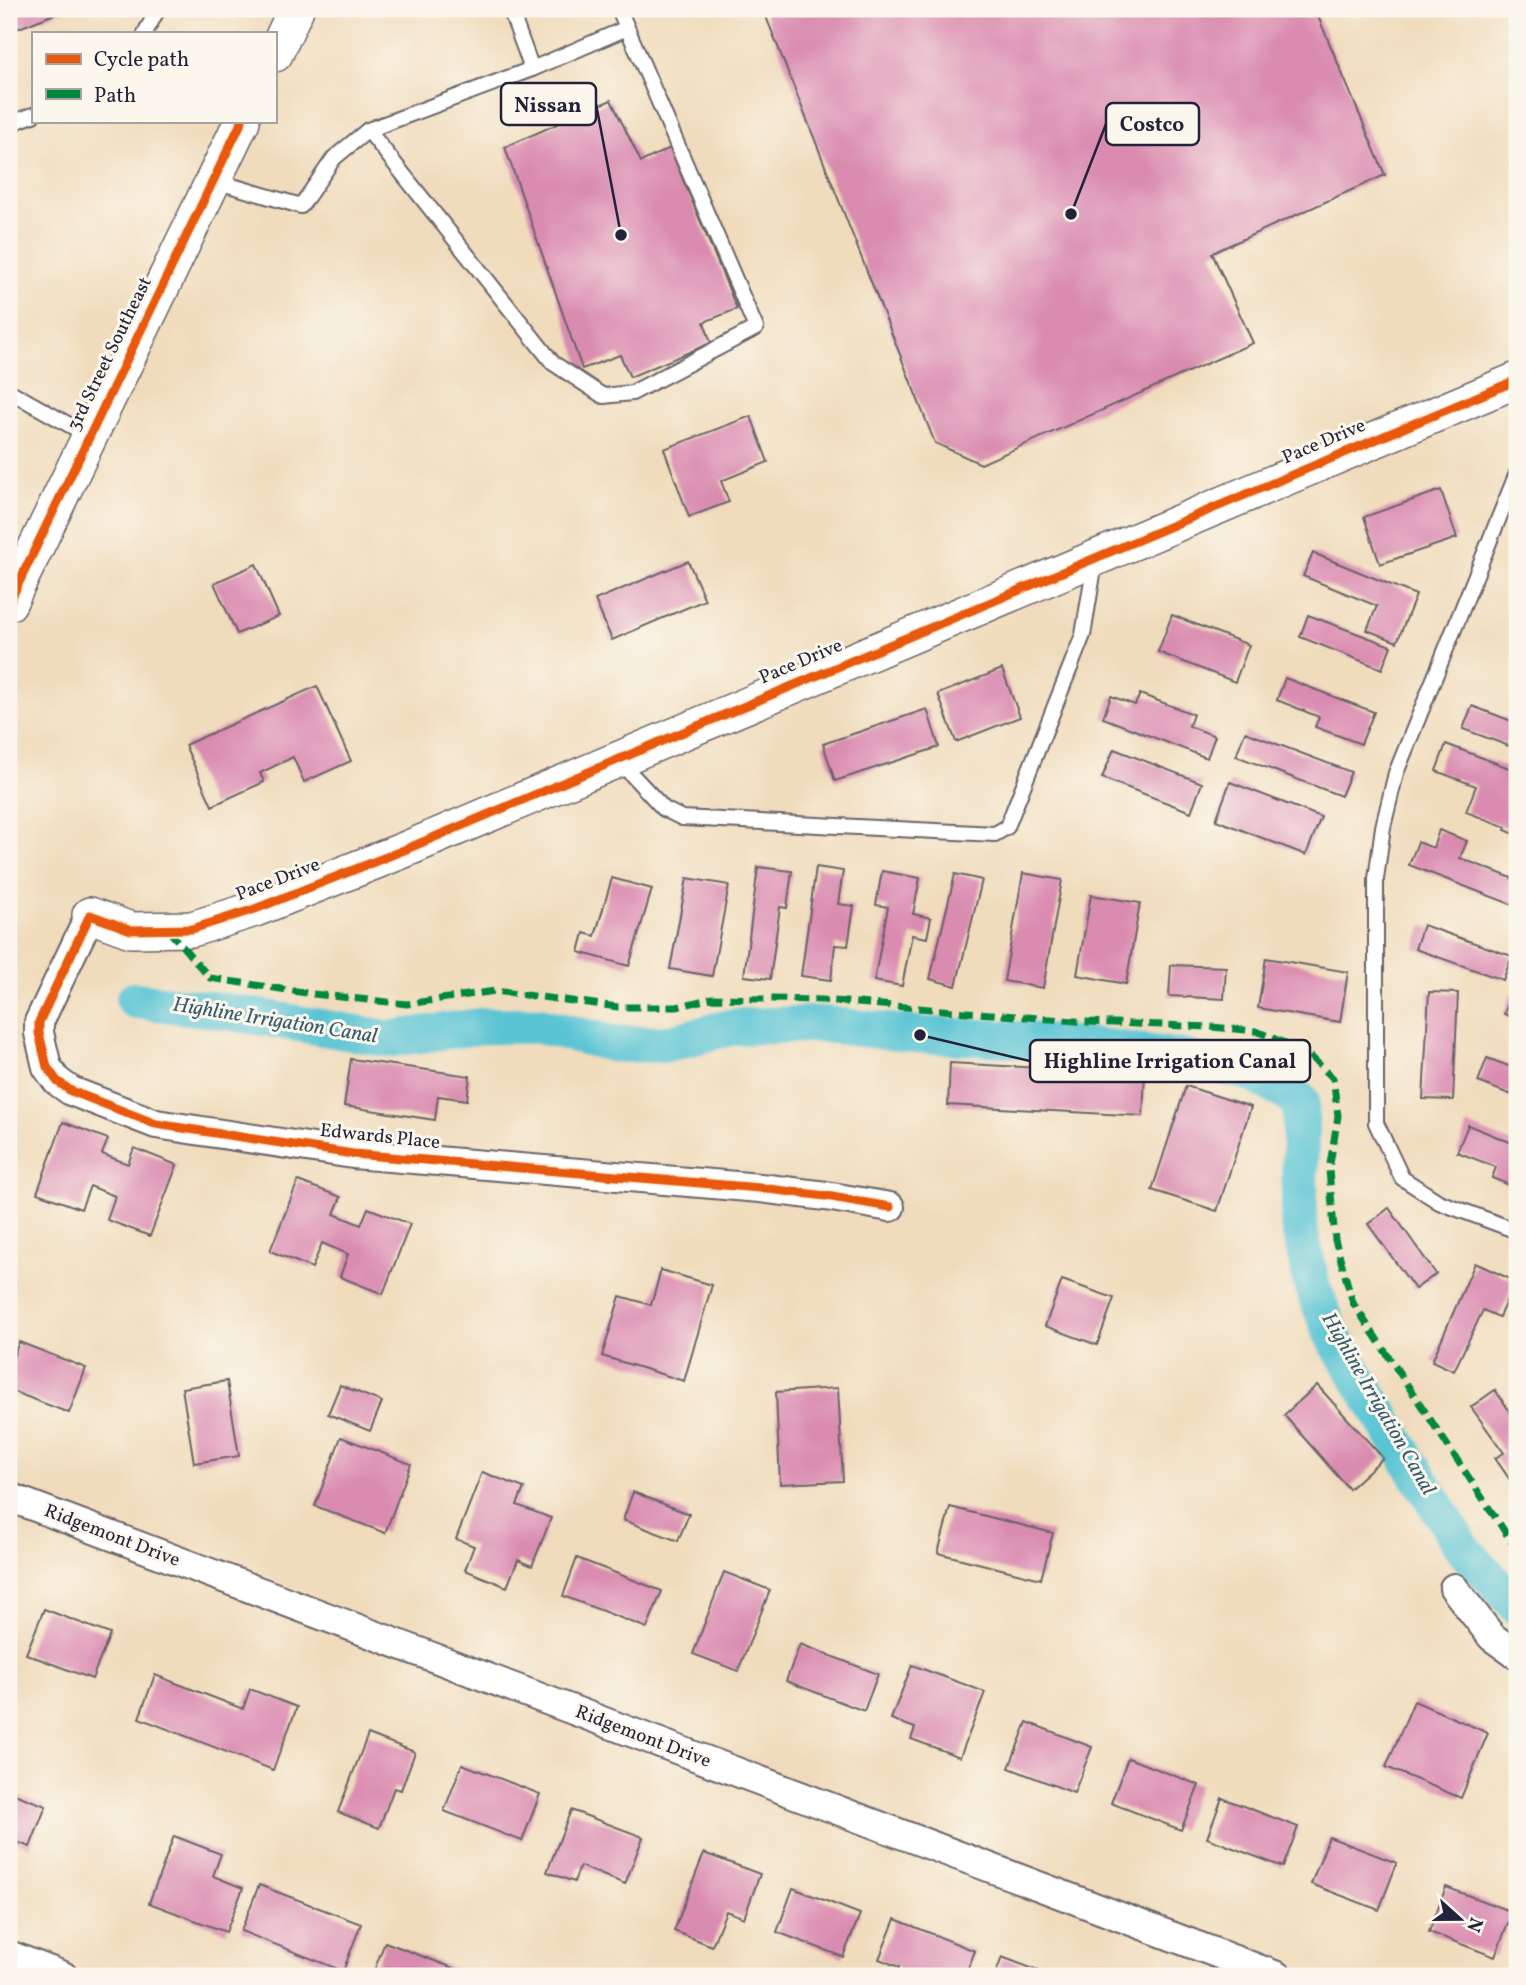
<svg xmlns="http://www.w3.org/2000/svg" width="1526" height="1985" viewBox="0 0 1526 1985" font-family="Vollkorn,serif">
<rect width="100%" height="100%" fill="#fbf7ec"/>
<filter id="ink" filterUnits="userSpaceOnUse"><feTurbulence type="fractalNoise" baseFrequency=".0143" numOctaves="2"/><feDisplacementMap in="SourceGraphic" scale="14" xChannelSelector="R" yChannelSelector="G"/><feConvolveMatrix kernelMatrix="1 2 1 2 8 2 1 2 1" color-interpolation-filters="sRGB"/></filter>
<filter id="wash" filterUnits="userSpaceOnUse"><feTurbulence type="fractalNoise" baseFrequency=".00686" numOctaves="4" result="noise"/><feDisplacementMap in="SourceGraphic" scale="28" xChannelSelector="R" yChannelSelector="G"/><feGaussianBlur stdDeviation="1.57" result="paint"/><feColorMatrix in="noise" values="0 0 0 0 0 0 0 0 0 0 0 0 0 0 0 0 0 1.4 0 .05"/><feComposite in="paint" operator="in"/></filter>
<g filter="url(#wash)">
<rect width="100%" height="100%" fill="#f0dcbc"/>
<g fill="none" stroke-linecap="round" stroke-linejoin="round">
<polyline stroke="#5ac4d4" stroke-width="37" points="134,1000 223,1011 390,1039 481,1026 538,1025 613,1044 665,1044 732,1027 820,1024 920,1035 998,1038 1095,1046 1180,1057 1251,1073 1301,1101 1299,1226 1312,1286 1332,1335 1463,1549 1517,1606"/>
</g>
<g id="blocks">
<g fill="#da8bb0">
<polygon points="9,9 67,9 9,32"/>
<polygon points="763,9 1315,9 1385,175 1212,253 1253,343 981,464 935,443"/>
<polygon points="611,100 641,162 670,148 737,309 704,322 711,343 630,377 620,355 582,369 505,147"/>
<polygon points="751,416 768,462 721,481 729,502 689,517 664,449"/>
<polygon points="1441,490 1457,538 1380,564 1364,517"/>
<polygon points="1313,553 1416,595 1397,642 1367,630 1377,606 1303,576"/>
<polygon points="688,561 705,600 612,640 595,600"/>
<polygon points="256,564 279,616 237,634 214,583"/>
<polygon points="1172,615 1249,645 1235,682 1158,652"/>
<polygon points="1308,615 1391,646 1382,669 1300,637"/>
<polygon points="1002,669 1020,717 956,742 938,694"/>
<polygon points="1285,678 1374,712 1361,744 1315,727 1319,717 1277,700"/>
<polygon points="317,686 351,761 304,782 293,757 260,773 264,782 212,806 185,745"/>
<polygon points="1140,694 1193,714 1189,726 1215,736 1207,758 1103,718 1111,696 1135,705"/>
<polygon points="1472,706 1517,723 1517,749 1463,729"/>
<polygon points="927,709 939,747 835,781 823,744"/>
<polygon points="1245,732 1351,772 1341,796 1236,756"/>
<polygon points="1446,744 1517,771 1517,835 1505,830 1506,827 1466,812 1476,786 1436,771"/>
<polygon points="1114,749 1202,783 1191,812 1102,778"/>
<polygon points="1230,782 1321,817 1306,855 1216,820"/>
<polygon points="1439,830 1467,841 1460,858 1517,880 1517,893 1513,905 1409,865 1418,842 1433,848"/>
<polygon points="758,867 792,871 787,908 780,907 770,979 744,976"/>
<polygon points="816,867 843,871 838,904 854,906 848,946 835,945 831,980 801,976"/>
<polygon points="882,871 920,878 913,914 931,918 927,938 912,935 902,986 874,981 888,907 876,905"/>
<polygon points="1023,873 1062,880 1043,988 1004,981"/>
<polygon points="955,874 982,880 956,986 930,979"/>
<polygon points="612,878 652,889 629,966 579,952 584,933 595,936"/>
<polygon points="687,878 729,885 712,976 670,969"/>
<polygon points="1091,895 1140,903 1126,984 1077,975"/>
<polygon points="1423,925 1512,956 1503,980 1415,949"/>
<polygon points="1266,958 1348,972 1340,1022 1258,1008"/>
<polygon points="1171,965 1226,967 1224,999 1169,996"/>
<polygon points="1429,992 1458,993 1453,1100 1423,1099"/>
<polygon points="1512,993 1517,996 1517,1019 1504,1014"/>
<polygon points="1487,1058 1517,1069 1517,1097 1478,1082"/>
<polygon points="351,1059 470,1076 467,1100 438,1096 435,1120 344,1106"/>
<polygon points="950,1063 1145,1074 1143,1116 948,1105"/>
<polygon points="1186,1086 1251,1107 1217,1211 1152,1190"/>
<polygon points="63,1122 108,1139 102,1154 128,1164 134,1148 177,1165 150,1236 107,1220 115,1196 90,1186 81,1209 37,1193"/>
<polygon points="1468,1125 1517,1145 1517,1188 1492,1178 1496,1167 1457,1152"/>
<polygon points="298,1181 341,1197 334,1214 361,1225 368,1208 410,1224 383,1294 340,1277 348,1254 322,1243 312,1268 270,1251"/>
<polygon points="1389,1208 1436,1274 1415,1289 1368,1224"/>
<polygon points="1475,1263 1515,1281 1499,1317 1483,1310 1454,1371 1432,1361"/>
<polygon points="661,1270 712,1285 684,1381 602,1356 620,1296 651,1305"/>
<polygon points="1062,1280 1114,1298 1097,1345 1045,1326"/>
<polygon points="19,1342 86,1368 69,1413 9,1390 9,1368"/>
<polygon points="227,1381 239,1456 194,1463 182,1388"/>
<polygon points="340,1385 382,1402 370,1431 328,1414"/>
<polygon points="1317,1385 1383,1458 1349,1489 1284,1415"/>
<polygon points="838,1388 843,1481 780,1484 776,1392"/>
<polygon points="1495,1390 1517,1422 1517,1490 1495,1458 1504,1453 1471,1407"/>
<polygon points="341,1437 411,1464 385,1533 315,1506"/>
<polygon points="482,1472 524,1488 517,1505 551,1518 532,1566 518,1560 507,1587 465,1570 474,1546 456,1539"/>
<polygon points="633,1492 689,1514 678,1541 623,1520"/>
<polygon points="950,1507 1053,1533 1041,1579 938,1553"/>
<polygon points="577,1558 662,1591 647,1628 563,1596"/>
<polygon points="724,1572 770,1590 738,1671 693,1654"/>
<polygon points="44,1609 110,1634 92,1679 26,1654"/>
<polygon points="800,1644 878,1674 864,1711 786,1681"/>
<polygon points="912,1665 985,1692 960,1757 911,1739 915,1728 891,1719"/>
<polygon points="155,1675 243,1709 250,1689 297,1707 273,1770 139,1718"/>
<polygon points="1414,1701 1488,1733 1461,1798 1386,1767"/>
<polygon points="1027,1722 1092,1747 1074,1793 1009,1768"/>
<polygon points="368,1734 415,1752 401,1790 394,1788 379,1828 338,1812"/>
<polygon points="1128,1758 1199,1785 1181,1830 1111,1803"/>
<polygon points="462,1764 540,1794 522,1841 444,1811"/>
<polygon points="9,1792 46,1806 30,1847 9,1839"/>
<polygon points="1222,1798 1298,1827 1283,1867 1207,1838"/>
<polygon points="571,1810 643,1837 625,1884 580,1866 574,1882 547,1872"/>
<polygon points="174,1836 221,1854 213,1876 243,1888 226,1932 149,1903"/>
<polygon points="1329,1837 1397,1863 1379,1910 1311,1884"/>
<polygon points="704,1853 760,1874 744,1918 726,1911 712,1946 674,1931"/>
<polygon points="259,1885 361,1924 343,1971 241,1931"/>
<polygon points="1446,1887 1512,1912 1495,1957 1429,1932"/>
<polygon points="793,1888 860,1914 843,1957 777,1932"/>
<polygon points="895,1919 975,1951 965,1976 896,1976 899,1967 879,1959"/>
<polygon points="385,1942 474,1976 372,1976"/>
<polygon points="1002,1957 1052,1976 995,1976"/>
</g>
</g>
</g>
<g filter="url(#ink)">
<use href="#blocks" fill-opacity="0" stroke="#6a6368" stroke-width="2"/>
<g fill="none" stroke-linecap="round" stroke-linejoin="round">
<g stroke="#6a6368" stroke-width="18">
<g id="service">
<polyline points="510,9 532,69 627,28"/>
<polyline points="145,33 158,9"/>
<polyline points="9,124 33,115"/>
<polyline points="368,130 532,69"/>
<polyline points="215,181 301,206 334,158 368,130 553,363 603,396 632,393 756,328 619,9"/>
<polyline points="9,391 89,436"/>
<polyline points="1517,473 1396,773 1383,827 1376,879 1376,1123 1402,1178 1439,1202 1517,1231"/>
<polyline points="619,761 664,809 682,818 995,834 1007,827 1083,635 1095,562"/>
</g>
</g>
<g stroke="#6a6368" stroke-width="32">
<g id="minor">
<polyline points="90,915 39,1022 39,1033 47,1067 57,1081 71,1091 156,1124 353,1154 760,1188 826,1196 890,1207"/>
<polyline points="9,1497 1277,1976"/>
<polyline points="1454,1588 1492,1637 1517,1655"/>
<polyline points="9,1955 63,1976"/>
</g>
</g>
<g stroke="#6a6368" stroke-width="38">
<g id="tertiary">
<polyline points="275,54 296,9"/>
<polyline points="9,603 242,121"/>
<polyline points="90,915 131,930 192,929 255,909 404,850 1517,380"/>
</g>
</g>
<use href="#service" stroke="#fff" stroke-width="14"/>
<use href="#minor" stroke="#fff" stroke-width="28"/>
<use href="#tertiary" stroke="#fff" stroke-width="35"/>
<polyline stroke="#00873e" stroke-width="7" stroke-dasharray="14 7" stroke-linecap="butt" points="168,930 210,978 313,994 407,1004 495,991 618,1007 677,1007 712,998 822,1000 1087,1022 1211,1027 1256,1031 1306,1052 1333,1078 1338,1116 1329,1170 1335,1240 1353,1303 1517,1550"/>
<g stroke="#fbf7ec" stroke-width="13">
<g id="cycleway">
<polyline points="9,603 242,121"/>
<polyline points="890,1207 826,1196 760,1188 353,1154 156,1124 71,1091 57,1081 47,1067 39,1033 39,1022 90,915 131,930 192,929 255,909 404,850 1517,380"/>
</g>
</g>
<use href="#cycleway" stroke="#e8590c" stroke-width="9"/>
</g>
</g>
<g text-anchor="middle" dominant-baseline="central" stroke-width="6" stroke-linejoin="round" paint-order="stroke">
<g font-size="19" fill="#22223b" stroke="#fbf7ec">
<text transform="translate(110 354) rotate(-64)">3rd Street Southeast</text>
<text transform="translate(1324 442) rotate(-23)">Pace Drive</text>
<text transform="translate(801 662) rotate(-23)">Pace Drive</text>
<text transform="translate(278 880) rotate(-21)">Pace Drive</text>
<text transform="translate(380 1137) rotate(6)">Edwards Place</text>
<text transform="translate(112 1536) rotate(21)">Ridgemont Drive</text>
<text transform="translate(643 1737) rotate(21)">Ridgemont Drive</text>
</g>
<g font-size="21" font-style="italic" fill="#365b71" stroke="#fbf7ec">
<text transform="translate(275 1021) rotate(9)">Highline Irrigation Canal</text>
<text transform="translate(1378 1404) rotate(60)">Highline Irrigation Canal</text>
</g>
</g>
<path fill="none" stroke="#22223b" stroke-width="2.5" d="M621 235L596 104M1071 214L1106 124M920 1035L1030 1061"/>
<g fill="#22223b" stroke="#fbf7ec" stroke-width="2.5">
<circle cx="621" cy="235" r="7"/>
<circle cx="1071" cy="214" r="7"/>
<circle cx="920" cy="1035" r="7"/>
</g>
<g fill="#fbf7ec" stroke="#22223b" stroke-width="2.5">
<rect x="501" y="83" width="95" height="42" rx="7"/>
<rect x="1106" y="103" width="93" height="42" rx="7"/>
<rect x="1030" y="1040" width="280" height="42" rx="7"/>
</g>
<g font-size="21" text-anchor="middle" font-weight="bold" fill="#22223b">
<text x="548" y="112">Nissan</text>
<text x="1152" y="131">Costco</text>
<text x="1170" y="1068">Highline Irrigation Canal</text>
</g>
<rect width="1526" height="1985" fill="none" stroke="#fbf7ec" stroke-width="35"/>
<rect x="32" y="32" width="245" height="91" fill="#fbf7ec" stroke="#a4a2a5" stroke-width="2"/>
<rect x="46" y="54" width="35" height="10" fill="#e8590c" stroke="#a4a2a5" stroke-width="2"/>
<text x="94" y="66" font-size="21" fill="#22223b">Cycle path</text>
<rect x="46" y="89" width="35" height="10" fill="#00873e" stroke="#a4a2a5" stroke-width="2"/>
<text x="94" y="102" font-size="21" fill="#22223b">Path</text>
<g transform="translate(1460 1919) rotate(111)" stroke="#fbf7ec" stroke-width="5" paint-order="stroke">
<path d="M0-5L12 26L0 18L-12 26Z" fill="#22223b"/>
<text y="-10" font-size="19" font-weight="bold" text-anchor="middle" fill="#22223b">N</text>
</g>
</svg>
